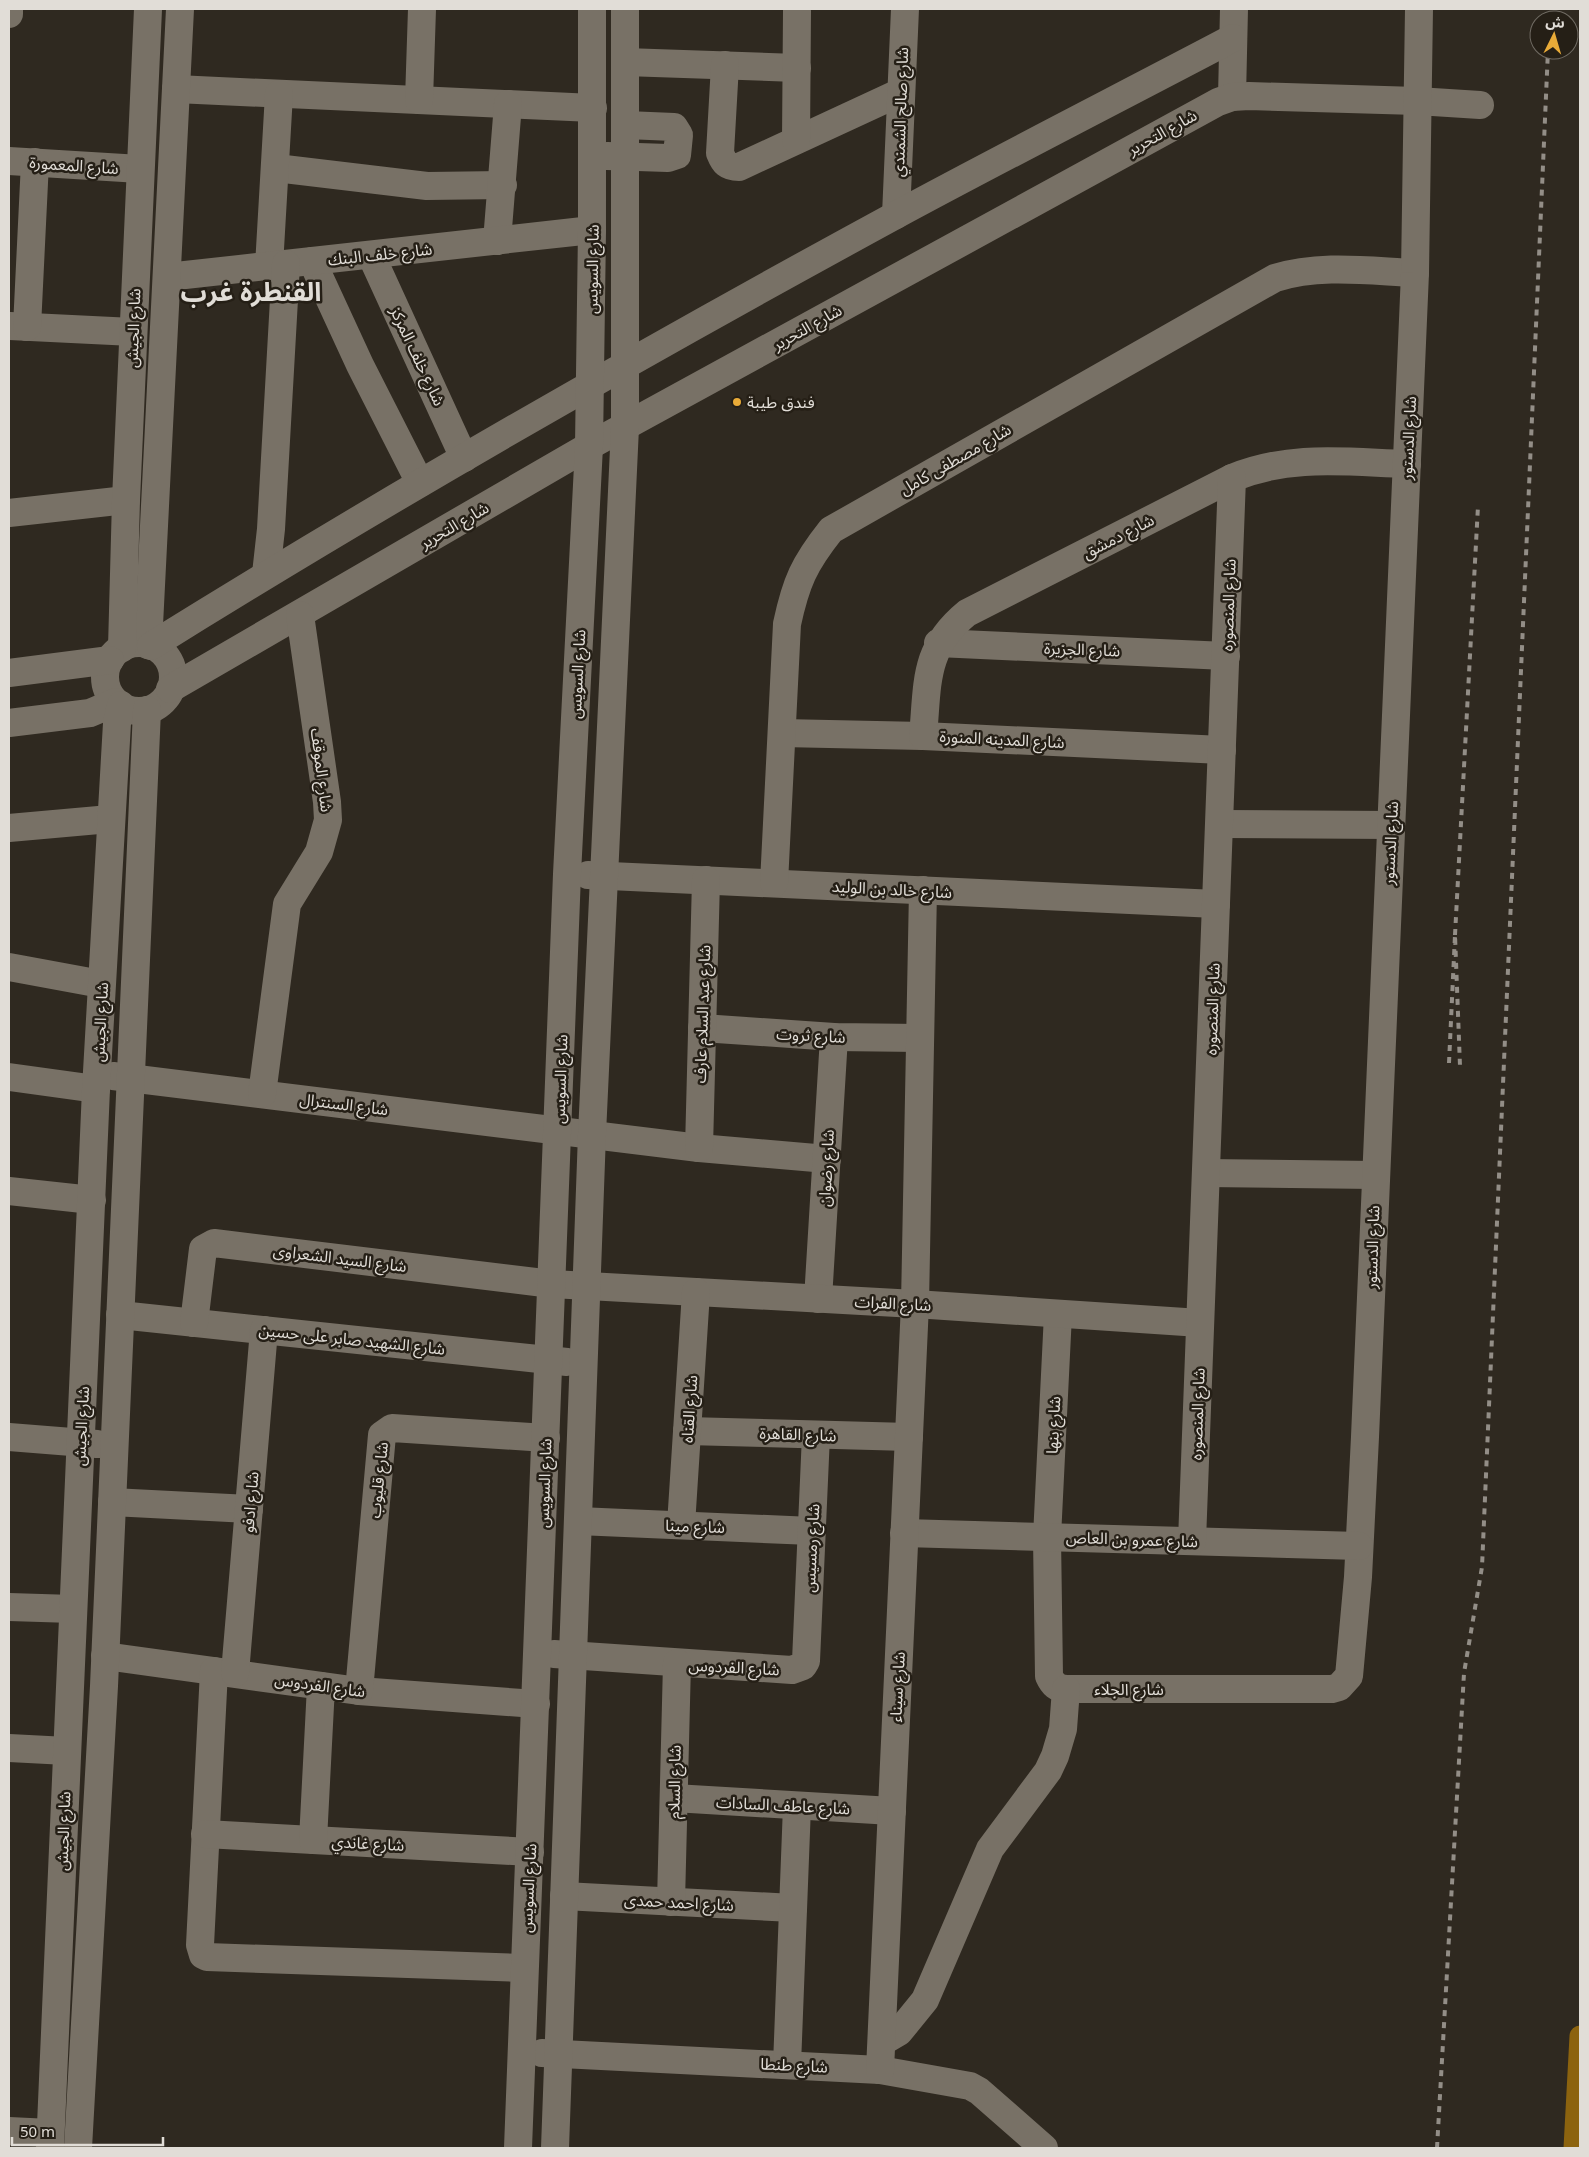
<svg xmlns="http://www.w3.org/2000/svg" width="1589" height="2157" viewBox="0 0 1589 2157" font-family="'Noto Sans','Noto Sans Arabic',sans-serif">
<rect width="100%" height="100%" fill="#2f2920"/>
<g fill="none" stroke-linecap="round" stroke-linejoin="round">
<polyline stroke="#8c630e" stroke-width="21" points="1574,2148 1580,2036"/>
<g stroke="#787166" stroke-width="28">
<polyline points="9,14 9,9"/>
<polyline points="625,62 797,68"/>
<path d="M725 65 720 153C724 163 727 167 739 167L901 92"/>
<polyline points="176,89 593,108"/>
<polyline points="1232,97 1234,9"/>
<polyline points="419,100 422,9"/>
<polyline points="796,140 797,11"/>
<polyline points="607,156 668,158 677,155 679,135 674,127 626,125"/>
<polyline points="9,161 140,169"/>
<polyline points="276,168 427,186 503,185"/>
<polyline points="896,215 905,9"/>
<polyline points="497,241 508,104"/>
<polyline points="371,255 464,458"/>
<polyline points="312,261 360,365 420,483"/>
<polyline points="269,266 279,94"/>
<polyline points="167,277 592,230"/>
<polyline points="10,326 133,332"/>
<polyline points="27,327 35,162"/>
<polyline points="9,513 126,500"/>
<polyline points="266,574 271,529 286,264"/>
<polyline points="938,643 1226,656"/>
<circle cx="139" cy="677" r="34"/>
<polyline points="148,645 180,9"/>
<path d="M151 646C395 494 644 352 896 215 1007 155 1121 97 1233 38"/>
<polyline points="122,648 126,500 148,9"/>
<polyline points="9,673 110,660"/>
<polyline points="170,689 589,446 1218,102 1232,97 1249,96 1417,101 1480,105"/>
<polyline points="9,723 90,713 116,702"/>
<polyline points="782,733 923,736 1222,750"/>
<path d="M923 736C928 683 923 649 967 613L1232 478C1291 454 1345 462 1407 464"/>
<polyline points="1220,824 1391,825"/>
<polyline points="9,828 110,819"/>
<polyline points="588,875 1216,904"/>
<path d="M774 883 787 624C796 582 804 564 831 530L1275 278C1321 264 1368 271 1415 273"/>
<polyline points="9,967 101,984"/>
<polyline points="702,1028 834,1037 920,1038"/>
<polyline points="113,1076 699,1148 827,1159"/>
<polyline points="9,1077 96,1089"/>
<polyline points="262,1094 287,904 319,852 328,820 327,802 300,615"/>
<polyline points="699,1148 706,880"/>
<polyline points="1206,1173 1375,1175"/>
<polyline points="9,1191 92,1200"/>
<polyline points="818,1299 834,1037"/>
<path d="M1058 1314 1047 1537 1049 1676C1053 1685 1057 1688 1066 1689H1332L1339 1687 1349 1676 1358 1577 1365 1437 1415 273 1419 9"/>
<polyline points="120,1315 567,1362"/>
<polyline points="194,1323 203,1249 214,1243 552,1284 915,1304 1200,1323"/>
<polyline points="687,1431 909,1437"/>
<polyline points="9,1437 97,1444"/>
<polyline points="112,1502 249,1509"/>
<polyline points="578,1521 812,1531"/>
<polyline points="681,1525 696,1292"/>
<polyline points="904,1533 1359,1546"/>
<polyline points="1192,1541 1232,478"/>
<polyline points="9,1607 73,1609"/>
<polyline points="554,1654 792,1670 803,1666 806,1661 816,1435"/>
<polyline points="105,1656 359,1691 536,1704"/>
<polyline points="214,1671 200,1945 203,1955 207,1957 524,1968"/>
<polyline points="235,1673 264,1330"/>
<polyline points="359,1691 382,1435 392,1428 546,1438"/>
<polyline points="9,1748 67,1751"/>
<polyline points="674,1798 892,1811"/>
<polyline points="205,1834 530,1852"/>
<polyline points="313,1840 321,1686"/>
<polyline points="564,1896 793,1908"/>
<polyline points="671,1902 677,1663"/>
<polyline points="882,2042 899,2032 925,2000 990,1849 1048,1771 1055,1756 1063,1729 1066,1689"/>
<polyline points="542,2053 880,2070 970,2086 979,2091 1044,2148"/>
<polyline points="787,2065 797,1806"/>
<polyline points="880,2070 915,1304 923,890"/>
<polyline points="9,2131 50,2133"/>
<polyline points="50,2148 96,1089 117,723 121,705"/>
<polyline points="78,2148 104,1686 147,710"/>
<polyline points="518,2148 567,874 589,446 592,230 592,9"/>
<polyline points="555,2148 592,1134 625,427 625,9"/>
</g>
<g stroke="#938e87" stroke-width="4" stroke-dasharray="6 6" stroke-linecap="butt">
<polyline points="1549,20 1550,9"/>
<polyline points="1455,935 1478,506"/>
<polyline points="1449,1063 1455,935 1460,1066"/>
<polyline points="1437,2148 1464,1673 1482,1567 1548,50"/>
</g>
</g>
<circle fill="#e9ab38" stroke="#251f16" stroke-width="2" cx="737" cy="402" r="5"/>
<g text-anchor="middle" dominant-baseline="central" stroke-width="5" stroke-linejoin="round" paint-order="stroke">
<g font-size="16" fill="#e1ddd7" stroke="#251f16">
<text transform="translate(900 112) rotate(-88)">شارع صالح الشمندي</text>
<text transform="translate(1162 132) rotate(-29)">شارع التحرير</text>
<text transform="translate(74 165) rotate(4)">شارع المعمورة</text>
<text transform="translate(380 254) rotate(-6)">شارع خلف البنك</text>
<text transform="translate(592 269) rotate(-89)">شارع السويس</text>
<text transform="translate(807 327) rotate(-29)">شارع التحرير</text>
<text transform="translate(133 328) rotate(-88)">شارع الجيش</text>
<text transform="translate(418 356) rotate(65)">شارع خلف المركز</text>
<text transform="translate(1408 438) rotate(-87)">شارع الدستور</text>
<text transform="translate(955 459) rotate(-30)">شارع مصطفى كامل</text>
<text transform="translate(454 525) rotate(-30)">شارع التحرير</text>
<text transform="translate(1118 536) rotate(-27)">شارع دمشق</text>
<text transform="translate(1228 605) rotate(-88)">شارع المنصوره</text>
<text transform="translate(1082 649) rotate(2)">شارع الجزيرة</text>
<text transform="translate(577 674) rotate(-87)">شارع السويس</text>
<text transform="translate(1002 739) rotate(3)">شارع المدينه المنورة</text>
<text transform="translate(322 770) rotate(83)">شارع الموقف</text>
<text transform="translate(1390 843) rotate(-87)">شارع الدستور</text>
<text transform="translate(892 889) rotate(3)">شارع خالد بن الوليد</text>
<text transform="translate(1212 1009) rotate(-88)">شارع المنصوره</text>
<text transform="translate(702 1014) rotate(-88)">شارع عبد السلام عارف</text>
<text transform="translate(100 1022) rotate(-87)">شارع الجيش</text>
<text transform="translate(811 1035) rotate(3)">شارع ثروت</text>
<text transform="translate(560 1079) rotate(-88)">شارع السويس</text>
<text transform="translate(344 1104) rotate(7)">شارع السنترال</text>
<text transform="translate(826 1168) rotate(-87)">شارع رضوان</text>
<text transform="translate(1372 1247) rotate(-88)">شارع الدستور</text>
<text transform="translate(340 1258) rotate(7)">شارع السيد الشعراوى</text>
<text transform="translate(893 1303) rotate(3)">شارع الفرات</text>
<text transform="translate(352 1339) rotate(6)">شارع الشهيد صابر على حسين</text>
<text transform="translate(689 1409) rotate(-86)">شارع القناه</text>
<text transform="translate(1197 1414) rotate(-88)">شارع المنصوره</text>
<text transform="translate(1053 1425) rotate(-87)">شارع بنها</text>
<text transform="translate(81 1426) rotate(-87)">شارع الجيش</text>
<text transform="translate(798 1434) rotate(2)">شارع القاهرة</text>
<text transform="translate(378 1480) rotate(-84)">شارع قليوب</text>
<text transform="translate(544 1483) rotate(-88)">شارع السويس</text>
<text transform="translate(250 1502) rotate(-85)">شارع ادفو</text>
<text transform="translate(695 1526) rotate(2)">شارع مينا</text>
<text transform="translate(1132 1539) rotate(2)">شارع عمرو بن العاص</text>
<text transform="translate(811 1548) rotate(-87)">شارع رمسيس</text>
<text transform="translate(734 1667) rotate(3)">شارع الفردوس</text>
<text transform="translate(320 1685) rotate(8)">شارع الفردوس</text>
<text transform="translate(897 1687) rotate(-87)">شارع سيناء</text>
<text x="1129" y="1689">شارع الجلاء</text>
<text transform="translate(674 1782) rotate(-89)">شارع السلام</text>
<text transform="translate(783 1805) rotate(3)">شارع عاطف السادات</text>
<text transform="translate(63 1831) rotate(-88)">شارع الجيش</text>
<text transform="translate(368 1843) rotate(3)">شارع غاندي</text>
<text transform="translate(528 1888) rotate(-87)">شارع السويس</text>
<text transform="translate(679 1902) rotate(3)">شارع احمد حمدى</text>
<text transform="translate(794 2065) rotate(3)">شارع طنطا</text>
</g>
<g font-size="16" fill="#e1ddd7" stroke="#251f16" text-anchor="start">
<text x="747" y="402">فندق طيبة</text>
</g>
<g font-size="26" font-weight="bold" fill="#e1ddd7" stroke="#251f16">
<text x="251" y="291">القنطرة غرب</text>
</g>
</g>
<rect width="1589" height="2157" fill="none" stroke="#e1ddd7" stroke-width="20"/>
<g transform="translate(1554 35) rotate(5)"><circle r="24" fill="#251f16" stroke="#706b63"/>
<path d="M0-4L9 19L0 12L-9 19Z" fill="#e9ab38"/>
<text y="-8" font-size="14" font-weight="bold" text-anchor="middle" fill="#e1ddd7">ش</text>
</g>
<path d="M12 2137v8h151v-8" fill="none" stroke="#e1ddd7" stroke-width="2.5"/>
<text x="20" y="2137" font-size="15" fill="#e1ddd7" stroke="#251f16" stroke-width="4" paint-order="stroke">50 m</text>
</svg>
